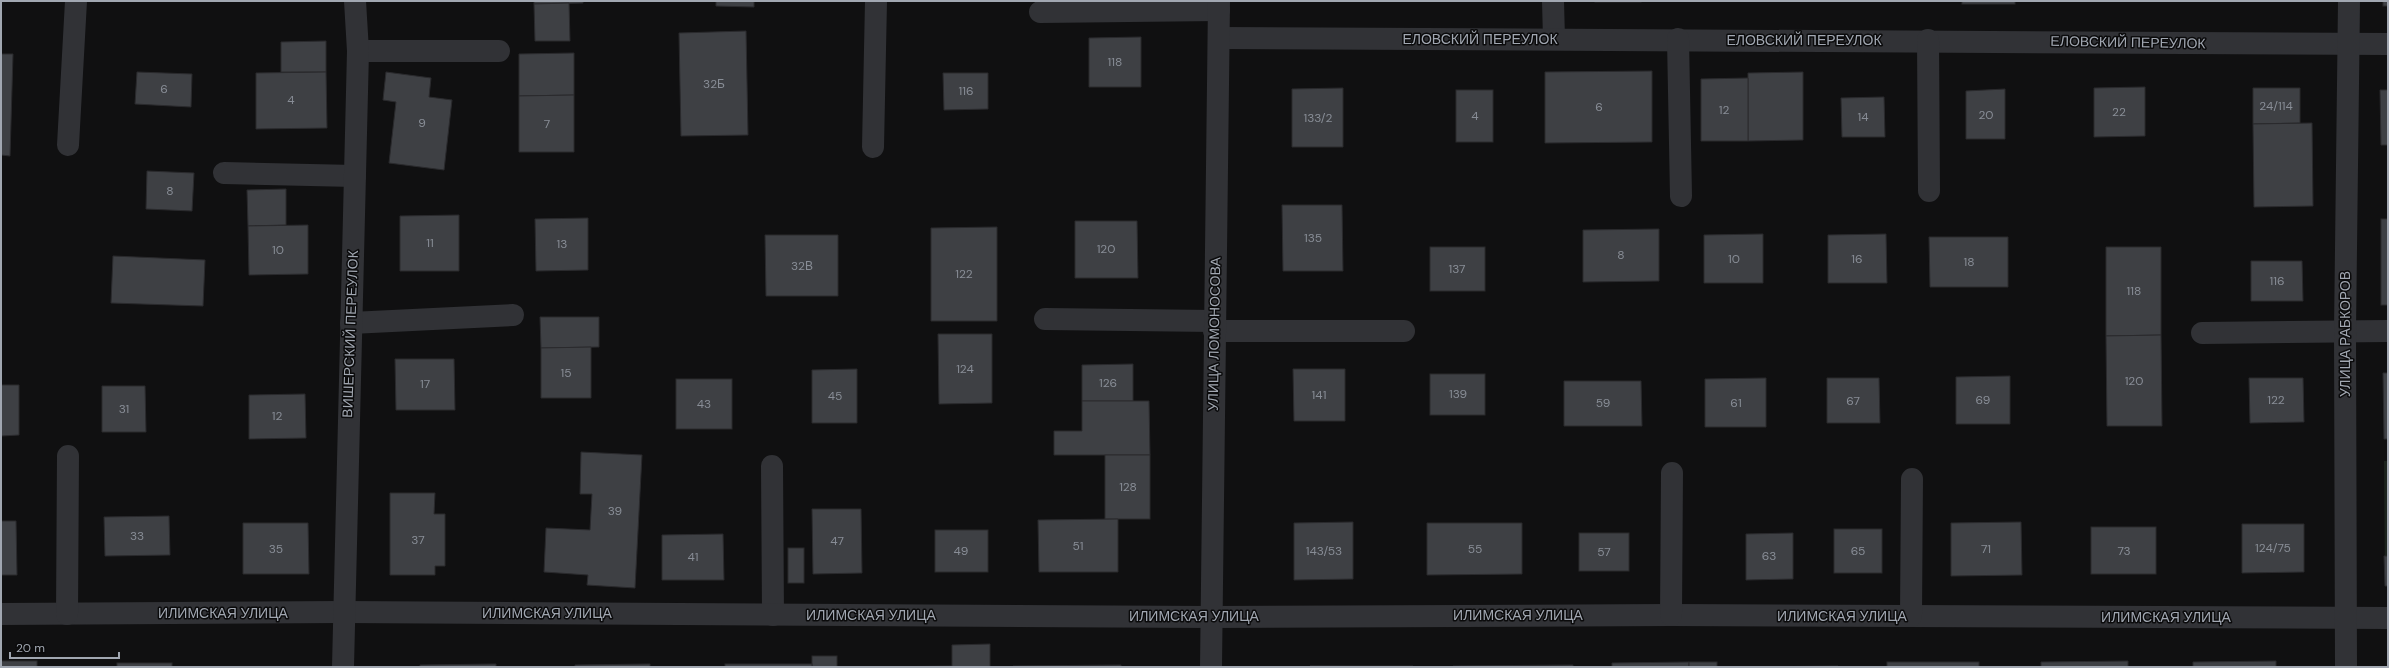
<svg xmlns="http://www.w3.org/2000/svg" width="2389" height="668" viewBox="0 0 2389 668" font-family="'DM Sans',sans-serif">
<rect width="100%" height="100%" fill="#101011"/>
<polygon fill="#1c231d" points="2384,461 2388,461 2388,586 2385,586"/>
<g fill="#3e4044" stroke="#2a2a2d">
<polygon points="534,1 583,1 583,3 534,4"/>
<polygon points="716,1 754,1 754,7 716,6"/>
<rect x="1595" y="1" width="46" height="1"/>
<rect x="1962" y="1" width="53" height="3"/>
<rect x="2383" y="1" width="5" height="5"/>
<polygon points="569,3 570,41 535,41 534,4"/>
<polygon points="746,31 748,135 681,136 679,33"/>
<polygon points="1141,37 1141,87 1089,87 1089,38"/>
<polygon points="326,41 326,72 281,72 281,42"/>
<polygon points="574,53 574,95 519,96 519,54"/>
<polygon points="1,54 13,54 10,156 1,155"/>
<polygon points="1652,71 1652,142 1545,143 1545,72"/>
<polygon points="137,72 192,74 191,107 135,104"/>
<polygon points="326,72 327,128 256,129 256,73"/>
<polygon points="386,72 431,78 429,97 452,100 444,170 389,163 396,102 383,100"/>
<polygon points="1803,72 1803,140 1748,141 1748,73"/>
<polygon points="943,73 988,73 988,109 944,110"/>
<polygon points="1748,78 1748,141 1701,141 1701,79"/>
<polygon points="2145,87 2145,136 2094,137 2094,88"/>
<polygon points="1343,88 1343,147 1292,147 1292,89"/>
<polygon points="2253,88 2300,88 2300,123 2253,124"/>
<polygon points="2005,89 2005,139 1966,139 1966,91"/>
<rect x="1456" y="90" width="37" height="52"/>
<polygon points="2380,90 2388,90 2388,145 2381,145"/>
<polygon points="574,95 574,152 519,152 519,96"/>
<polygon points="1884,97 1885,137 1842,137 1841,98"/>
<polygon points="2312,123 2313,206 2254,207 2253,124"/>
<polygon points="147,171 194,173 192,211 146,209"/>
<polygon points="286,189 286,225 248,226 247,190"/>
<polygon points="1282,205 1342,205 1343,271 1283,271"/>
<polygon points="459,215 459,271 400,271 400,216"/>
<polygon points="588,218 588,270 536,271 535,219"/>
<rect x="2381" y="219" width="7" height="86"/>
<polygon points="1075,221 1137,221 1138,278 1075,278"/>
<polygon points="308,225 308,274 249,275 248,226"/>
<polygon points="997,227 997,321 931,321 931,228"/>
<polygon points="1659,229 1659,281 1583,282 1583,230"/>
<polygon points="1763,234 1763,283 1704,283 1704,235"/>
<polygon points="1886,234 1887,283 1828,283 1828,235"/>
<polygon points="765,235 838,235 838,296 766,296"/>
<polygon points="1929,237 2008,237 2008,287 1930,287"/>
<rect x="1430" y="247" width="55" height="44"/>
<polygon points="2106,247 2161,247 2161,335 2106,336"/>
<polygon points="113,256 205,260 203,306 111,303"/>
<polygon points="2251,261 2302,261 2303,301 2251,301"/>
<polygon points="540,317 599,317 599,347 541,348"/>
<polygon points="938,334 992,334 992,403 939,404"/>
<polygon points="2161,335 2162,426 2107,426 2106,336"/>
<polygon points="591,347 591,398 541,398 541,348"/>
<polygon points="395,359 454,359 455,410 396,410"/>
<polygon points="1133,364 1133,401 1082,401 1082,365"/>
<polygon points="857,369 857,423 812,423 812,370"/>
<polygon points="1293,369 1345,369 1345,421 1294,421"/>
<polygon points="2383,373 2388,373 2388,439 2384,439"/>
<rect x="1430" y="374" width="55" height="41"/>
<polygon points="2010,376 2010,424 1956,424 1956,377"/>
<polygon points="1766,378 1766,427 1705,427 1705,379"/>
<polygon points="1827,378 1879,378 1880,423 1827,423"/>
<polygon points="2249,378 2303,378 2304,422 2250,423"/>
<rect x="676" y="379" width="56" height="50"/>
<polygon points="1564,381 1641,381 1642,426 1564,426"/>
<polygon points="1,385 19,385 19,435 1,436"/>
<polygon points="102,386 145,386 146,432 102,432"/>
<polygon points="305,394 306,438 249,439 249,395"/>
<polygon points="1082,401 1149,401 1150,455 1054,455 1054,431 1082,431"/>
<polygon points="581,452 642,455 635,588 587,585 588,575 544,572 546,528 590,530 592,494 580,494"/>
<rect x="1105" y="455" width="45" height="64"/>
<polygon points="390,493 435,493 434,514 445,514 445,566 435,566 435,575 390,575"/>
<polygon points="812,509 861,509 862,573 813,574"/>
<polygon points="169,516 170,555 105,556 104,517"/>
<polygon points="1118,519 1118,572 1039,572 1038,520"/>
<polygon points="1,521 16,521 17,575 1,575"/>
<polygon points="1353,522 1353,579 1294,580 1294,523"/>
<polygon points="2021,522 2022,575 1951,576 1951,523"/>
<polygon points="243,523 308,523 309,574 243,574"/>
<polygon points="1427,523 1522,523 1522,574 1427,575"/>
<polygon points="2242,524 2304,524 2304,572 2242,573"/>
<rect x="2091" y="527" width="65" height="47"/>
<rect x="1834" y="529" width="48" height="44"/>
<rect x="935" y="530" width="53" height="42"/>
<rect x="1579" y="533" width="50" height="38"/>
<polygon points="1793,533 1793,579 1746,580 1746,534"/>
<polygon points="723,534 724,580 662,580 662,535"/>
<rect x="788" y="548" width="16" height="35"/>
<polygon points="2384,556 2388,556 2388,586 2385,586"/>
<polygon points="990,644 990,667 876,667 952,666 952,645"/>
<rect x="812" y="656" width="25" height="11"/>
<rect x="1" y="661" width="36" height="6"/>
<polygon points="2128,661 2128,667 2041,667 2041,662"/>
<polygon points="2276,661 2276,667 2193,667 2193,662"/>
<polygon points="1689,662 1689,667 1612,667 1612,663"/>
<rect x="1689" y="662" width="28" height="5"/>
<rect x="1887" y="662" width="92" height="5"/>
<rect x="117" y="663" width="55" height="4"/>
<polygon points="496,664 496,667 420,667 420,665"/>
<polygon points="650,664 650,667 575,667 575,665"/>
<rect x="725" y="664" width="87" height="3"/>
<polygon points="1121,665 1121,667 1013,667 1013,666"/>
<polygon points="1573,665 1573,667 1453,667 1453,666"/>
<polygon points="1310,666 1413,666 1413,667"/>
<polygon points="1838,666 1838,667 1748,667"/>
</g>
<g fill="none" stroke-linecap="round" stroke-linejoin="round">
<g stroke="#313236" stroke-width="22">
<polyline points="1553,1 1554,39"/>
<polyline points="1040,12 1219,10"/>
<polyline points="1219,38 2388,44"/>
<polyline points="1678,39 1681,196"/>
<polyline points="1928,40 1929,191"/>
<polyline points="358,51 499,51"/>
<polyline points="68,145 76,1"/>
<polyline points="873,147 876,1"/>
<polyline points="224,173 355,176"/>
<polyline points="1045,319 1214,321"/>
<polyline points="351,323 513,315"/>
<polyline points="1214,331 1404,331"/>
<polyline points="2202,333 2388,331"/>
<polyline points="772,466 773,615"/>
<polyline points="1,614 343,612 1210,617 1671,615 2388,618"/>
<polyline points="67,614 68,456"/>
<polyline points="1671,615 1672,473"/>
<polyline points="1911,616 1912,479"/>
<polyline points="343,667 358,51 355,1"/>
<polyline points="1211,667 1219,1"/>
<polyline points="2346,667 2345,331 2349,1"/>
</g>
</g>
<g text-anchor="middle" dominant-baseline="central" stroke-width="3" stroke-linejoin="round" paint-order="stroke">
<g font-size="12" fill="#888d96">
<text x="1115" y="62">118</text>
<text x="714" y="84">32Б</text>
<text x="164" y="89">6</text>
<text x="966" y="91">116</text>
<text x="291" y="100">4</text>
<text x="2276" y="106">24/114</text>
<text x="1599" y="107">6</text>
<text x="1724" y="110">12</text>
<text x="2119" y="112">22</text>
<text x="1986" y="115">20</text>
<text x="1475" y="116">4</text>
<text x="1863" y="117">14</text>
<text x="1318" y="118">133/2</text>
<text x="422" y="123">9</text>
<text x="547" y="124">7</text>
<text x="170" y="191">8</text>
<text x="1313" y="238">135</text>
<text x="430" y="243">11</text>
<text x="562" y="244">13</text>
<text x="1106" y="249">120</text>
<text x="278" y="250">10</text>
<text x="1621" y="255">8</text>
<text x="1734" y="259">10</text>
<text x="1857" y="259">16</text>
<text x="1969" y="262">18</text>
<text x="802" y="266">32В</text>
<text x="1457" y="269">137</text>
<text x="964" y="274">122</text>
<text x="2277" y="281">116</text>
<text x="2134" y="291">118</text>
<text x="965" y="369">124</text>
<text x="566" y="373">15</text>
<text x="2134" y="381">120</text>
<text x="1108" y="383">126</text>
<text x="425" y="384">17</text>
<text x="1458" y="394">139</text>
<text x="1319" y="395">141</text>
<text x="835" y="396">45</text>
<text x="1983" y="400">69</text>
<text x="2276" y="400">122</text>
<text x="1853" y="401">67</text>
<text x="1603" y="403">59</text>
<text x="1736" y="403">61</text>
<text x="704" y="404">43</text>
<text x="124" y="409">31</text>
<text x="277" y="416">12</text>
<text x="1128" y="487">128</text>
<text x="615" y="511">39</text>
<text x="137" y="536">33</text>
<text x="418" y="540">37</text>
<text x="837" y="541">47</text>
<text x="1078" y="546">51</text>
<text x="2273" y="548">124/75</text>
<text x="276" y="549">35</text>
<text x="1475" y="549">55</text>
<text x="1986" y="549">71</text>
<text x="961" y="551">49</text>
<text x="1324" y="551">143/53</text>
<text x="1858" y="551">65</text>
<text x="2124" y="551">73</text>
<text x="1604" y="552">57</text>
<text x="1769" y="556">63</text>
<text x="693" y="557">41</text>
</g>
<g font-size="14" fill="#a1a7b1" stroke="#0b0b0c">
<text x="1480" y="39">ЕЛОВСКИЙ ПЕРЕУЛОК</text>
<text x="1804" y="40">ЕЛОВСКИЙ ПЕРЕУЛОК</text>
<text transform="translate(2128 42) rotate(1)">ЕЛОВСКИЙ ПЕРЕУЛОК</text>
<text transform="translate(350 334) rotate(-88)">ВИШЕРСКИЙ ПЕРЕУЛОК</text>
<text transform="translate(1214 334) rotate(-89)">УЛИЦА ЛОМОНОСОВА</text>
<text transform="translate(2345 334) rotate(-90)">УЛИЦА РАБКОРОВ</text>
<text x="223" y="613">ИЛИМСКАЯ УЛИЦА</text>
<text x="547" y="613">ИЛИМСКАЯ УЛИЦА</text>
<text x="871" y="615">ИЛИМСКАЯ УЛИЦА</text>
<text x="1518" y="615">ИЛИМСКАЯ УЛИЦА</text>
<text x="1194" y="616">ИЛИМСКАЯ УЛИЦА</text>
<text x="1842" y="616">ИЛИМСКАЯ УЛИЦА</text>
<text x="2166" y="617">ИЛИМСКАЯ УЛИЦА</text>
</g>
</g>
<rect width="2389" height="668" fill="none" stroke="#a1a7b1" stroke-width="4"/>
<path d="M10 652v6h109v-6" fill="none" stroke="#a1a7b1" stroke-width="2"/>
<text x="16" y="652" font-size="12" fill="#a1a7b1" stroke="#0b0b0c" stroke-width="3" paint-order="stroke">20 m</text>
</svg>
